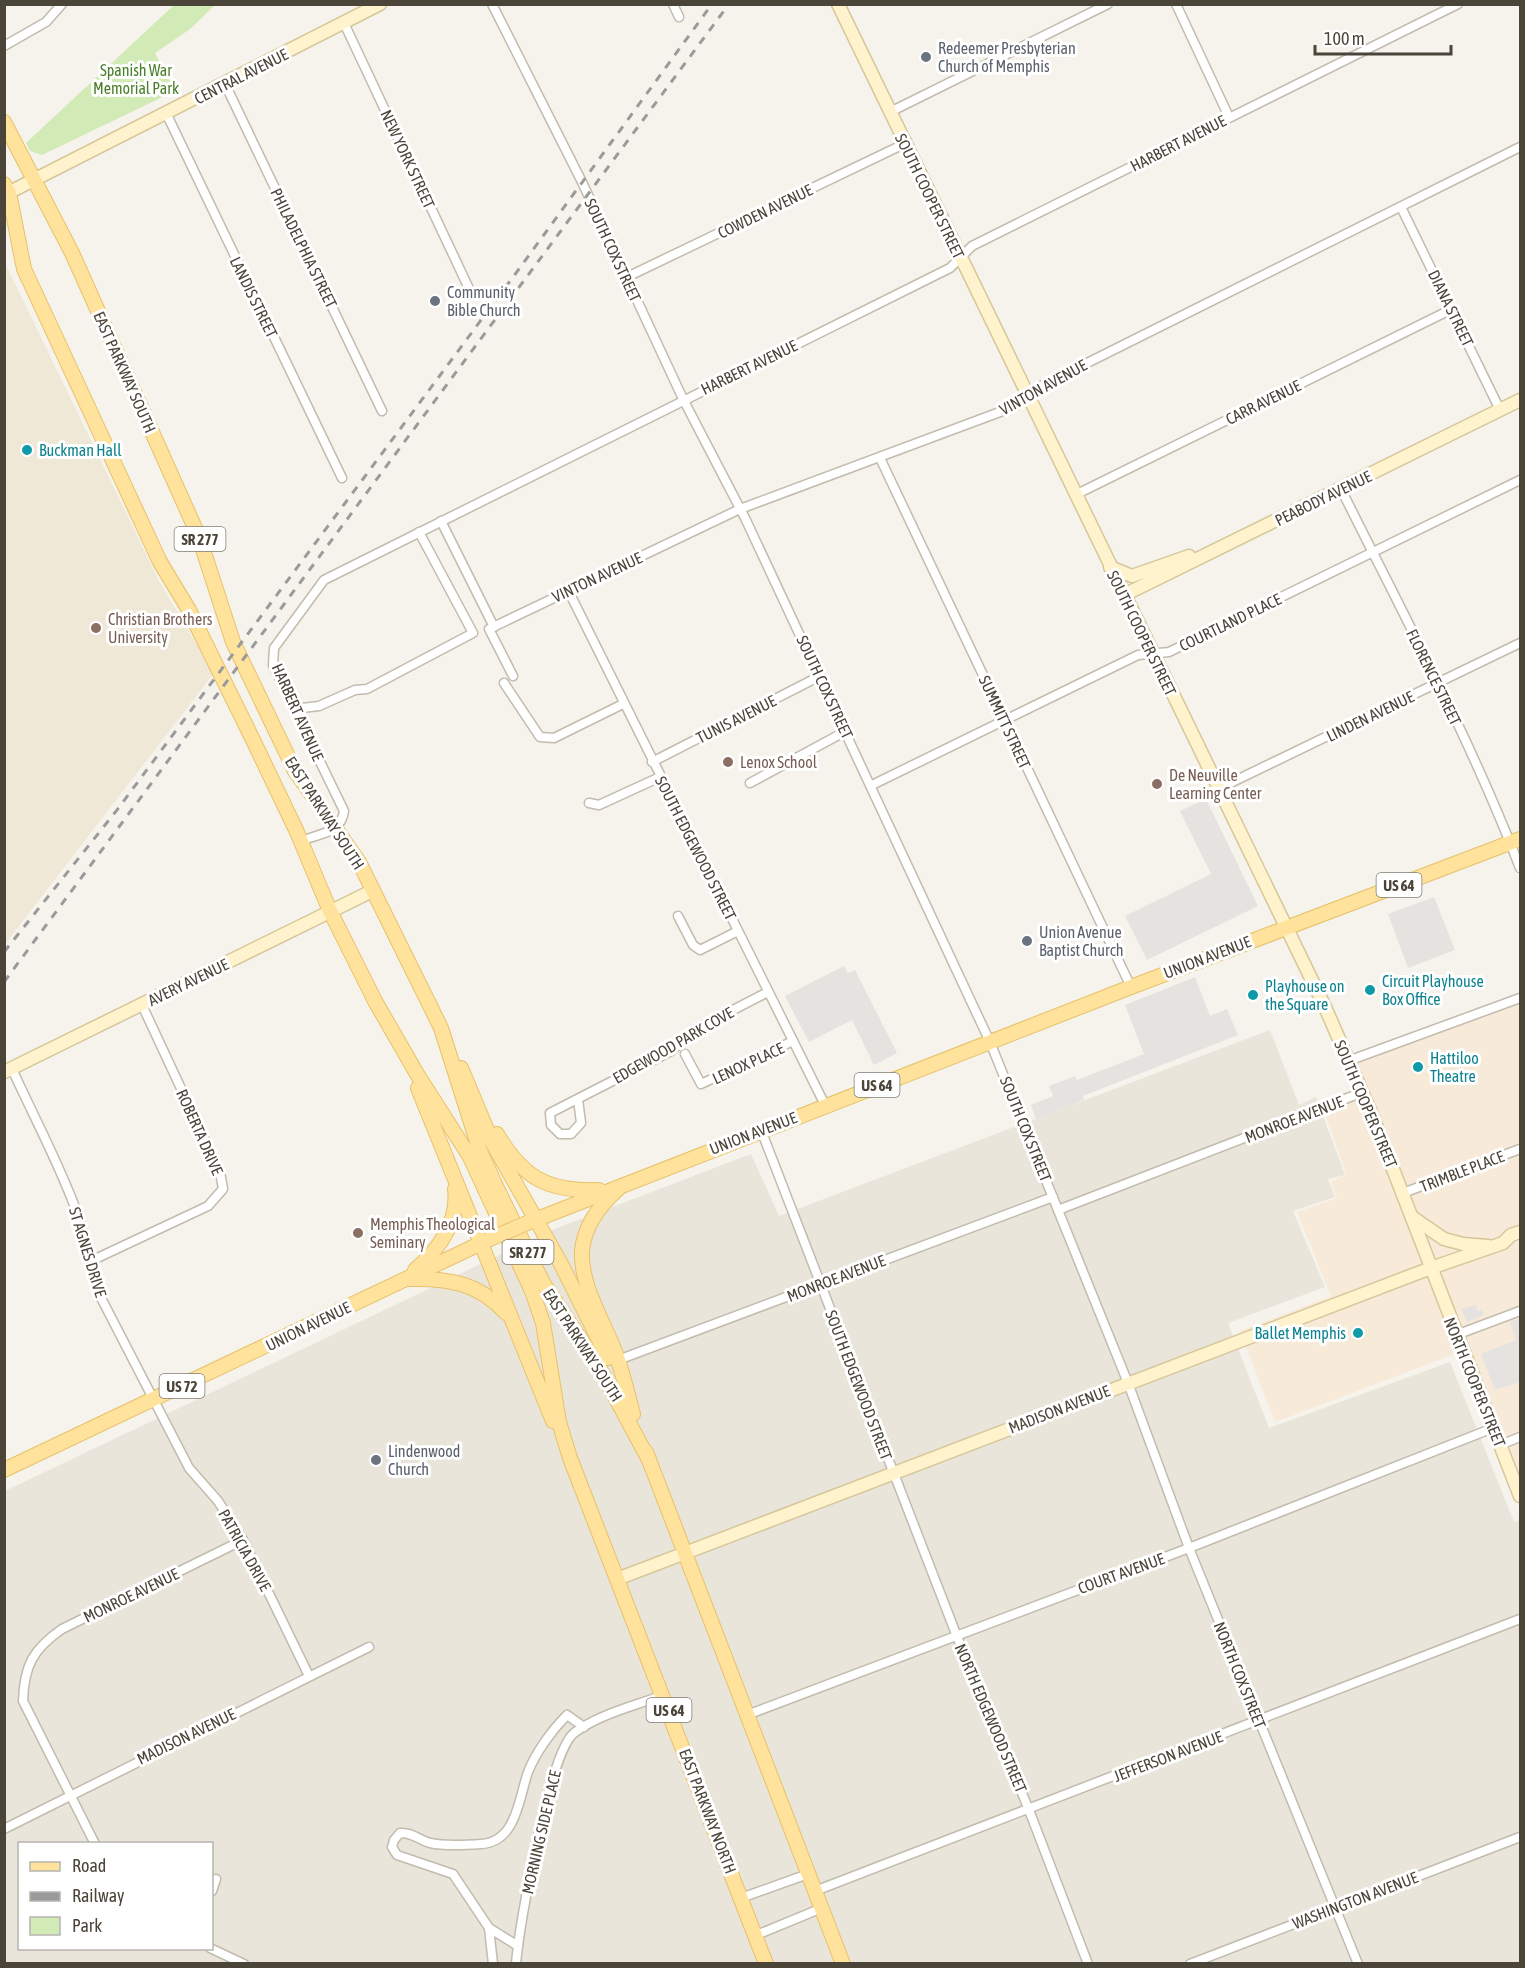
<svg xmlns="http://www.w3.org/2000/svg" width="1525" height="1968" viewBox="0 0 1525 1968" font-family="'Asap Condensed',sans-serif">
<rect width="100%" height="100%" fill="#f6f3ec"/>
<path fill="#eae5da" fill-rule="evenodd" d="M1270 1030 1299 1105 1316 1097 1345 1175 1328 1179 1335 1197 1293 1211 1325 1287 1228 1323 1269 1428 1450 1362 1514 1522 1520 1520V1963L5 1964V1491L552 1230 751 1154 779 1216ZM20 1844H212V1948H20Z"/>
<polygon fill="#f7ead8" points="1520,1001 1520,1496 1463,1351 1275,1422 1240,1331 1331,1296 1297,1212 1337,1198 1331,1182 1346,1174 1324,1110 1365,1095 1353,1064"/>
<polygon fill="#efe8d6" points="4,261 160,583 214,673 5,944"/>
<polygon fill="#d2eab5" points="174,5 215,5 190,29 155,53 175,91 42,155 30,151 26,143"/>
<g fill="#e5e3e0">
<polygon points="1206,799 1258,906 1147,960 1125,916 1211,874 1180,811"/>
<polygon points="1434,897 1455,950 1408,968 1388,914"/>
<polygon points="844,966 848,973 855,970 897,1053 874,1065 852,1020 809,1042 785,996"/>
<polygon points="1195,977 1210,1016 1227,1009 1238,1035 1083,1096 1084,1100 1036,1119 1031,1105 1053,1096 1049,1086 1075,1076 1077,1080 1144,1054 1125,1005"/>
<polygon points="1476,1305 1478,1311 1482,1309 1484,1315 1467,1322 1461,1309"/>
<polygon points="1520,1318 1520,1382 1495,1390 1481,1354 1516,1340 1510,1322"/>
</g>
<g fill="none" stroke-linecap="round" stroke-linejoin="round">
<g stroke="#c2bbae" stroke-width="11">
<g id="street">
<polyline points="492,4 582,182 683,399 745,518 990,1042 1128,1383 1189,1548 1358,1964"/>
<polyline points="673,4 679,17"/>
<polyline points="1176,4 1229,117"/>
<polyline points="344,23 472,295"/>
<polyline points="4,46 46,22 62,4"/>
<polyline points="225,84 382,411"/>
<polyline points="890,112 1108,4"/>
<polyline points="167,115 342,478"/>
<polyline points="1401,207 1500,410"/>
<polyline points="625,278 904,144"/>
<polyline points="880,458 1131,987"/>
<path d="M1341 489C1403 614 1470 738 1520 868"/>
<polyline points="1075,495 1452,309"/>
<polyline points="441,521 494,627"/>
<polyline points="568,590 825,1105"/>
<polyline points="513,676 489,629 740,509 1016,406 1039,387 1520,147"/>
<polyline points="504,683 540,737 554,738 623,704"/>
<polyline points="293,709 319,706 355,690 367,689 473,633 419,532"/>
<polyline points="652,762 820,676"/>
<polyline points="750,783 846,731"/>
<polyline points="872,785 1138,655 1169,652 1520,480"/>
<polyline points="1220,788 1520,643"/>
<polyline points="589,803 599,805 660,777"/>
<path d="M301 841C320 833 341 834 344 811L273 665 274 648 324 580 950 268 972 246 1458 4"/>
<polyline points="678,916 693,945 700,950 738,931"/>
<polyline points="685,1054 701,1084 793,1041"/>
<polyline points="1348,1061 1520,998"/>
<path d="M12 1069C45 1141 86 1212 98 1292L189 1468 218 1501 243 1540 309 1676"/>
<polyline points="578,1099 581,1123 571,1134 560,1134 551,1125 550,1113 671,1051 698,1028 768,992"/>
<polyline points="761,1130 956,1634 1029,1810 1088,1964"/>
<polyline points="1403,1193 1520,1149"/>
<polyline points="1058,1210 1363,1092"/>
<polyline points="93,1260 208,1206 223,1189 220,1172 142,1005"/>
<polyline points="1456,1335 1520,1311"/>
<polyline points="618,1360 1053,1197"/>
<polyline points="1500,1445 1520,1437"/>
<polyline points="747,1715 1189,1548 1493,1428"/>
<polyline points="4,1829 369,1647"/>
<path d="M95 1844 23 1701C24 1666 33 1649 62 1629L243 1540"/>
<polyline points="212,1891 216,1879"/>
<polyline points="815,1891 1520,1619"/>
<polyline points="741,1898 808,1874"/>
<polyline points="489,1928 493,1964"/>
<polyline points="754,1936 822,1908"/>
<path d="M518 1946 489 1928 453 1874 397 1855 392 1847 394 1840 400 1833C412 1832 419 1840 430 1843 444 1846 466 1845 481 1844 517 1842 519 1797 528 1772 536 1752 552 1730 567 1715L584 1727"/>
<polyline points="210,1948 244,1964"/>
<path d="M516 1964C519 1926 549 1753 574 1733 599 1714 635 1706 663 1695"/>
<polyline points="1190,1964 1520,1837"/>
</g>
</g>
<g stroke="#d6c79b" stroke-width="15">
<g id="secondary">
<polyline points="838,4 1325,1007 1370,1110 1520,1496"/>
<polyline points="4,195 380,4"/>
<polyline points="1110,567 1132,576 1189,556"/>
<polyline points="1124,595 1520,400"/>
<polyline points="4,1072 372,891"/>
<polyline points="1412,1217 1444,1239 1463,1244 1488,1246"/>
<polyline points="617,1579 1431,1268 1503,1243 1511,1235 1520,1232"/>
</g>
</g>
<g stroke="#e6c16a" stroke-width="16">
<g id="primary">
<polyline points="4,122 72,253 199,537 233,642 295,771 359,862 441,1028 480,1151 494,1182 543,1283 599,1367 649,1460"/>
<polyline points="4,184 9,193 24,269 160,562 189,610 253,740 297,832 330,911 375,1001 417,1074 470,1157 532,1291 543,1323 559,1422 570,1458 766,1964"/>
<polyline points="461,1068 492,1142 561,1264 608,1358"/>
<polyline points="418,1088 553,1421"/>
<path d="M497 1134C522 1177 547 1192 599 1190"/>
<path d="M618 1189C600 1205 584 1226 582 1251 580 1288 607 1326 618 1360 624 1378 628 1396 633 1414"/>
<polyline points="527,1223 1131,987 1520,839"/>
<path d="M415 1270C439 1249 459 1221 455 1189"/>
<path d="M410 1279C448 1278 479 1283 506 1313"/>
<polyline points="646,1452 843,1964"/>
<polyline points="4,1470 492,1238"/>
</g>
</g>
<use href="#street" stroke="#fff" stroke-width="8"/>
<use href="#secondary" stroke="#fff3cd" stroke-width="12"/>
<use href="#primary" stroke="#ffe39c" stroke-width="14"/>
<g stroke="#9a9a9a" stroke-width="3" stroke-dasharray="8 8" stroke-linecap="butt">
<polyline points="4,952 117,810 519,269 712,4"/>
<polyline points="4,982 729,4"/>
</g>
<g stroke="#e6c16a" stroke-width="16" stroke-linecap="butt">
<polyline id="primary-bridge" points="492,1238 527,1223"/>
</g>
<use href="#primary-bridge" stroke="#ffe39c" stroke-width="14"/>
</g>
<g fill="#6b7280" stroke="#fff" stroke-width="2">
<circle cx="926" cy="57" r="6"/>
<circle cx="435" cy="301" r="6"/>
<circle cx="1027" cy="941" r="6"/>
<circle cx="376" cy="1460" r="6"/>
</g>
<g fill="#0f9aa8" stroke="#fff" stroke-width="2">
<circle cx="27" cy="450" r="6"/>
<circle cx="1370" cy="990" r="6"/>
<circle cx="1253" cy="995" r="6"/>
<circle cx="1418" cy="1067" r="6"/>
<circle cx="1358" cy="1333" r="6"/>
</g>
<g fill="#8d6e63" stroke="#fff" stroke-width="2">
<circle cx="96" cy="628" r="6"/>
<circle cx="728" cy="762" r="6"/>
<circle cx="1157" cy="784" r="6"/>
<circle cx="358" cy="1233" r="6"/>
</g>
<g text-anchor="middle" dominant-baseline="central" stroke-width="6" stroke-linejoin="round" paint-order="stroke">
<g fill="#fff" stroke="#817c74" stroke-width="1.5">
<rect x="174.5" y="527" width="51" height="24" rx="4.5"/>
<rect x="1376.5" y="873" width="45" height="24" rx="4.5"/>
<rect x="854.5" y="1073" width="45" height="24" rx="4.5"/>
<rect x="502.5" y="1240" width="51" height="24" rx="4.5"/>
<rect x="159.5" y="1374" width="45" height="24" rx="4.5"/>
<rect x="646.5" y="1698" width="45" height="24" rx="4.5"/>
</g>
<g font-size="15" font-weight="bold" fill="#4b4439">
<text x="200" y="539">SR 277</text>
<text x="1399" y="885">US 64</text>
<text x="877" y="1085">US 64</text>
<text x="528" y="1252">SR 277</text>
<text x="182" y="1386">US 72</text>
<text x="669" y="1710">US 64</text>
</g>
<g font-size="16" fill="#5b616d" stroke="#fff" text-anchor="start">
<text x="938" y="48">Redeemer Presbyterian<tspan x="938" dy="18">Church of Memphis</tspan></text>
<text x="447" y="292">Community<tspan x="447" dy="18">Bible Church</tspan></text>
<text x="1039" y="932">Union Avenue<tspan x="1039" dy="18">Baptist Church</tspan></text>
<text x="388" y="1451">Lindenwood<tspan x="388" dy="18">Church</tspan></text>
</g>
<g font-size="16" fill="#4a7f2a" stroke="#fff">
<text x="136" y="70">Spanish War<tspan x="136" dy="18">Memorial Park</tspan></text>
</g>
<g font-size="16" fill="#4b4439" stroke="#fff">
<text transform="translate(241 76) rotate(-27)">CENTRAL AVENUE</text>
<text transform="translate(1178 143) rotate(-27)">HARBERT AVENUE</text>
<text transform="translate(408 159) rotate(65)">NEW YORK STREET</text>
<text transform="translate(930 196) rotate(64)">SOUTH COOPER STREET</text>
<text transform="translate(765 211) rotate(-26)">COWDEN AVENUE</text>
<text transform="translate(304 248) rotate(64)">PHILADELPHIA STREET</text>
<text transform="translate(613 250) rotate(65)">SOUTH COX STREET</text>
<text transform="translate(254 297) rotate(64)">LANDIS STREET</text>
<text transform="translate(1451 308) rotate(64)">DIANA STREET</text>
<text transform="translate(749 367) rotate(-26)">HARBERT AVENUE</text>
<text transform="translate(125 372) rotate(66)">EAST PARKWAY SOUTH</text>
<text transform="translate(1043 387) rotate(-29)">VINTON AVENUE</text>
<text transform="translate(1263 402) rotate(-26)">CARR AVENUE</text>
<text transform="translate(1323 498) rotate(-26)">PEABODY AVENUE</text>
<text transform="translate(597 577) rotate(-25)">VINTON AVENUE</text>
<text transform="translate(1230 622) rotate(-26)">COURTLAND PLACE</text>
<text transform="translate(1142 633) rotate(64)">SOUTH COOPER STREET</text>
<text transform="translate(1434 677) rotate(64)">FLORENCE STREET</text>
<text transform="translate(825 687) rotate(65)">SOUTH COX STREET</text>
<text transform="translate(298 712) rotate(66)">HARBERT AVENUE</text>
<text transform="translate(1370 716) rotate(-26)">LINDEN AVENUE</text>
<text transform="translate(736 719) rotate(-27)">TUNIS AVENUE</text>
<text transform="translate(1005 722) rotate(65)">SUMMITT STREET</text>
<text transform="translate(325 813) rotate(57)">EAST PARKWAY SOUTH</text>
<text transform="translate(696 848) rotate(63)">SOUTH EDGEWOOD STREET</text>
<text transform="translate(1207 957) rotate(-21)">UNION AVENUE</text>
<text transform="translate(188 982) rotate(-26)">AVERY AVENUE</text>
<text transform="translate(673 1045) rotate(-30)">EDGEWOOD PARK COVE</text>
<text transform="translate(748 1063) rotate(-25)">LENOX PLACE</text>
<text transform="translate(1366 1104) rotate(67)">SOUTH COOPER STREET</text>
<text transform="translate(1294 1119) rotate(-21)">MONROE AVENUE</text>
<text transform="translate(1026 1129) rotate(68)">SOUTH COX STREET</text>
<text transform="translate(200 1132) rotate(66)">ROBERTA DRIVE</text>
<text transform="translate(753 1133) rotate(-21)">UNION AVENUE</text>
<text transform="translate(1462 1171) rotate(-21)">TRIMBLE PLACE</text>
<text transform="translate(88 1252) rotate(73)">ST AGNES DRIVE</text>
<text transform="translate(836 1278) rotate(-21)">MONROE AVENUE</text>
<text transform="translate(308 1326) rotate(-26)">UNION AVENUE</text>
<text transform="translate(583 1345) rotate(57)">EAST PARKWAY SOUTH</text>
<text transform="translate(1475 1382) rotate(68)">NORTH COOPER STREET</text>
<text transform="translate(859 1385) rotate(69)">SOUTH EDGEWOOD STREET</text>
<text transform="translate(1059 1409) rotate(-21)">MADISON AVENUE</text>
<text transform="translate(245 1550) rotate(61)">PATRICIA DRIVE</text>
<text transform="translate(1121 1573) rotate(-20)">COURT AVENUE</text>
<text transform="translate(131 1595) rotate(-26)">MONROE AVENUE</text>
<text transform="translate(1240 1675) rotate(68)">NORTH COX STREET</text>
<text transform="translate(991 1718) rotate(67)">NORTH EDGEWOOD STREET</text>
<text transform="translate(186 1736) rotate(-26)">MADISON AVENUE</text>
<text transform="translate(1168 1756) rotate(-21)">JEFFERSON AVENUE</text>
<text transform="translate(708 1811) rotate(69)">EAST PARKWAY NORTH</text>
<text transform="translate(541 1832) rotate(-77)">MORNING SIDE PLACE</text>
<text transform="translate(1355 1900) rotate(-21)">WASHINGTON AVENUE</text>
</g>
<g font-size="16" fill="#0d838f" stroke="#fff" text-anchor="start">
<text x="39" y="450">Buckman Hall</text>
<text x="1382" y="981">Circuit Playhouse<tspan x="1382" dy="18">Box Office</tspan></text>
<text x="1265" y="986">Playhouse on<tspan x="1265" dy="18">the Square</tspan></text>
<text x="1430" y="1058">Hattiloo<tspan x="1430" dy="18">Theatre</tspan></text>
<text x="1346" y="1333" text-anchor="end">Ballet Memphis</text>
</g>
<g font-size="16" fill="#785e54" stroke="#fff" text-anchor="start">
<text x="108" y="619">Christian Brothers<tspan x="108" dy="18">University</tspan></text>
<text x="740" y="762">Lenox School</text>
<text x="1169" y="775">De Neuville<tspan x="1169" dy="18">Learning Center</tspan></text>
<text x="370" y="1224">Memphis Theological<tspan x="370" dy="18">Seminary</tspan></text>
</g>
</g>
<rect width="1525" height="1968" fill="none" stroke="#4b4439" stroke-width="12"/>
<rect x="18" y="1842" width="195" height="108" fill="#ffffff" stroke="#b7b4b0" stroke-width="1.5"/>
<rect x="30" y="1862" width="30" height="9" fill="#ffe39c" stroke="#b7b4b0" stroke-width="1.5"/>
<text x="72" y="1872" font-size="18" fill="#4b4439">Road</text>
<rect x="30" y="1892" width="30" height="9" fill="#9a9a9a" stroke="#b7b4b0" stroke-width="1.5"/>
<text x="72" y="1902" font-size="18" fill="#4b4439">Railway</text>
<rect x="30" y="1917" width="30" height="18" fill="#d2eab5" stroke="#b7b4b0" stroke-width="1.5"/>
<text x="72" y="1932" font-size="18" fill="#4b4439">Park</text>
<path d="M1315 45v9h136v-9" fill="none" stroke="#4b4439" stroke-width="3"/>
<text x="1324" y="45" font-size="18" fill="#4b4439" stroke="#ffffff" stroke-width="4.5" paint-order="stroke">100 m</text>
</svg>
